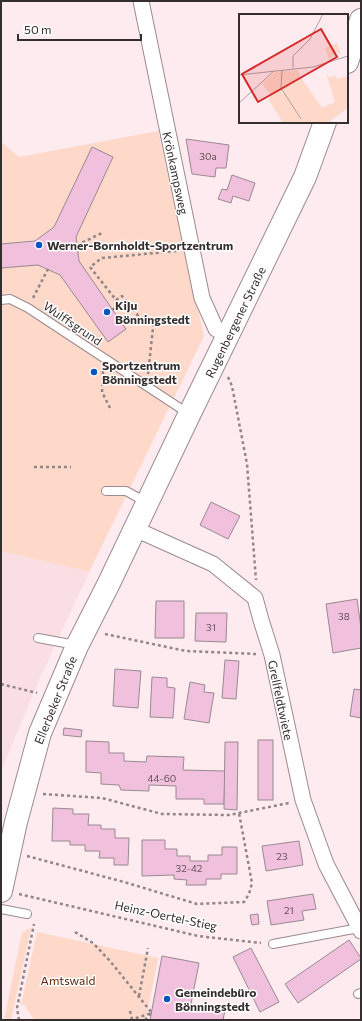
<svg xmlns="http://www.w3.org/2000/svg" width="362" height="1021" viewBox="0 0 362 1021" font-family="Commissioner,sans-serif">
<rect width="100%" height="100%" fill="#fdebef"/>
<polygon fill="#f9dee3" points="1,551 89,572 39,680 1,771"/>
<g fill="#fed8c8">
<polygon points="158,131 204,336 89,572 1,551 1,142 19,157"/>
<polygon points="31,928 11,1020 4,1020 22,932"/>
<polygon points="37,932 158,958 146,1020 34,1020 24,1004 21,1005"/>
</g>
<g fill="#f0c0dc" stroke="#988a92">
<polygon points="186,139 229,145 226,168 216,168 215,177 192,174"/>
<polygon points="92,147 113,157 76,237 79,261 126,329 108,342 60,275 38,265 1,268 1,244 35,241 54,227"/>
<polygon points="232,175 255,183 249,201 233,196 231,203 218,199 222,189 227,190"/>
<polygon points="211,502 240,516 228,539 200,525"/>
<polygon points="357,599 361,628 361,648 333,653 326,604"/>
<polygon points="156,601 184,601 184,638 155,638"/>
<polygon points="196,613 227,613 226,642 195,641"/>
<polygon points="225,660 239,661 236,699 222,698"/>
<polygon points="115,669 141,671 138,708 113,706"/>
<polygon points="152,677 167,678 167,687 175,688 173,718 150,717"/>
<polygon points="190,682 205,685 204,692 214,693 209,723 184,719"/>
<polygon points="354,689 361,690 361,718 350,716"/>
<polygon points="64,728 82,730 81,737 63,735"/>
<rect x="258" y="740" width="15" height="60"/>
<polygon points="86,741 109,742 109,753 124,753 124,761 146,762 147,756 184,757 183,770 225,771 224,804 204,804 204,799 176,799 176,786 149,785 149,791 121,790 119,785 101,784 101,773 86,772"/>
<polygon points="225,742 238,742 237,810 224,809"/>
<polygon points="53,808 73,809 73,814 89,814 88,825 101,825 101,829 115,829 115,838 129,838 128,865 114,865 114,858 99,858 100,851 85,851 85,845 70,845 70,841 52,841"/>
<polygon points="142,840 165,840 165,849 177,849 177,856 190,856 190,861 208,861 208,855 222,855 222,847 237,847 237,874 221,874 221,879 206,879 206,885 186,885 187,880 174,879 174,875 142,876"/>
<polygon points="299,841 303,865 266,871 262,846"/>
<polygon points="313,894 316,909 302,911 304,920 271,925 267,901"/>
<polygon points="258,914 259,924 252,925 250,915"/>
<polygon points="349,940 361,958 361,959 298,1003 285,984"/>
<polygon points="251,948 279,1002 260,1012 233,957"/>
<polygon points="162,956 199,963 191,1004 225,1010 223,1020 150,1020"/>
</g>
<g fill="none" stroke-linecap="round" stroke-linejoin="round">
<g stroke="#9b8b8e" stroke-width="10">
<g id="service">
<polyline points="1,300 10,299 28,308 189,414"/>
<polyline points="106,491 126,491 146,502"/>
<polyline points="38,638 76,645"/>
<polyline points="1,909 27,914"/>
<polyline points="273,944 359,928"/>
<polyline points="358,994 361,993"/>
</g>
</g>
<g stroke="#9b8b8e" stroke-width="17">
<g id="minor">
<polyline points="141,1 202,298 216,329 228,335"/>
<polyline points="135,529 213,564 255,598 261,620 272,655 303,800 326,864 361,931"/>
</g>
</g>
<g stroke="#9b8b8e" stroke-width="24">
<g id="secondary">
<polyline points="347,62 361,20"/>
<polyline points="1,891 16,822 40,733 77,646 109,583 189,415 305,177 325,122"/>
</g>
</g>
<g stroke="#918587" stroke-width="2.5" stroke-dasharray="3 3" stroke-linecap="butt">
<polyline points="77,245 102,233"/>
<polyline points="33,298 48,269"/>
<polyline points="112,310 125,300"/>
<polyline points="103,371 102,392 110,408"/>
<polyline points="148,374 154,319 140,318 122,296 116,300 90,267 102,258 177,251"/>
<polyline points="228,377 232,386 247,464 256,580"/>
<polyline points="34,467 71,467"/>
<polyline points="105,634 186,651 256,654"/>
<polyline points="1,684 37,693"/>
<polyline points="43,794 102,798 162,814 229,815 289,803"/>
<polyline points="27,856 124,882 197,904 244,902 249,894 252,883 239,813"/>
<polyline points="19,894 198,936 261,943"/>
<polyline points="75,932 93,943 110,961 152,1013"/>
<polyline points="139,996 148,948"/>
<polyline points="130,1011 132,1019"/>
<polyline points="19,1020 17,1008 34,924"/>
<polyline points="130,1020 152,1013"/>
<polyline points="145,1020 151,1013"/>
</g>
<use href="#service" stroke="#fff" stroke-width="8"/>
<use href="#minor" stroke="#fff" stroke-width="15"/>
<use href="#secondary" stroke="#fff" stroke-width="22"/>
</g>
<g fill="#0853bd" stroke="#fefefe" stroke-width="1.5">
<circle cx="39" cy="245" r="4"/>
<circle cx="107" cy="312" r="4"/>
<circle cx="94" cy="372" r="4"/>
<circle cx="167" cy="999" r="4"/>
</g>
<g text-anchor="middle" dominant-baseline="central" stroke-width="3" stroke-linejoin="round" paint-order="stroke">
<g font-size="10" fill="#64525a">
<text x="208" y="156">30a</text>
<text x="344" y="616">38</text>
<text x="211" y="627">31</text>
<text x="162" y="778">44-60</text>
<text x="282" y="856">23</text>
<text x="189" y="868">32-42</text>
<text x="289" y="910">21</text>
</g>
<g font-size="12" fill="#352e2f" stroke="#fefefe">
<text transform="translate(176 173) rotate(78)">Krönkampsweg</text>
<text transform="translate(235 322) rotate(-64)">Rugenbergener Straße</text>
<text transform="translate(73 323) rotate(34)">Wulffsgrund</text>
<text transform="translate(55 700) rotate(-68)">Ellerbeker Straße</text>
<text transform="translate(281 700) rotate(78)">Grellfeldtwiete</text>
<text transform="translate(166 915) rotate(12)">Heinz-Oertel-Stieg</text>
</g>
<g font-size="12" font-weight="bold" fill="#352e2f" stroke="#fefefe" text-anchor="start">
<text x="47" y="245">Werner-Bornholdt-Sportzentrum</text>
<text x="115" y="305">KiJu<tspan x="115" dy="14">Bönningstedt</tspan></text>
<text x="102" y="365">Sportzentrum<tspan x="102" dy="14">Bönningstedt</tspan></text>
<text x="175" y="992">Gemeindebüro<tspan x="175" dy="14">Bönningstedt</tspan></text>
</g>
<g font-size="12" fill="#602504" stroke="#fefefe">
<text x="68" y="980">Amtswald</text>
</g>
</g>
<g transform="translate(239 14)">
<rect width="109" height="109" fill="#fdebef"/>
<path d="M98 29 102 40 97 38 91 44 98 42 90 45 86 34ZM85 52 89 63 97 62 98 65 109 62V94L92 106 93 109H44L30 86 31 80 23 70 36 58 59 56 62 64 83 94 96 88Z" fill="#fed8c8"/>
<path fill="none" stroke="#ad9fa2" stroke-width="1" d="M54 54V42L71 25 84 0M43 56 42 74 62 105M0 61 74 53 109 42M0 89 35 57"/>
<path fill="#d62828" fill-opacity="0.15" stroke="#d62828" stroke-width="2" d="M82 15 98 43 19 88 3 60Z"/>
<rect width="109" height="109" fill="none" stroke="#352e2f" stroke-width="2"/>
</g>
<rect width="362" height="1021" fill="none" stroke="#352e2f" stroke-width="4"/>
<path d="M18 34v6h123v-6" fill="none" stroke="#352e2f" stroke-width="2"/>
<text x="24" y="34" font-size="12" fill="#352e2f" stroke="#fefefe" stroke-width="3" paint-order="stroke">50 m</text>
</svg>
